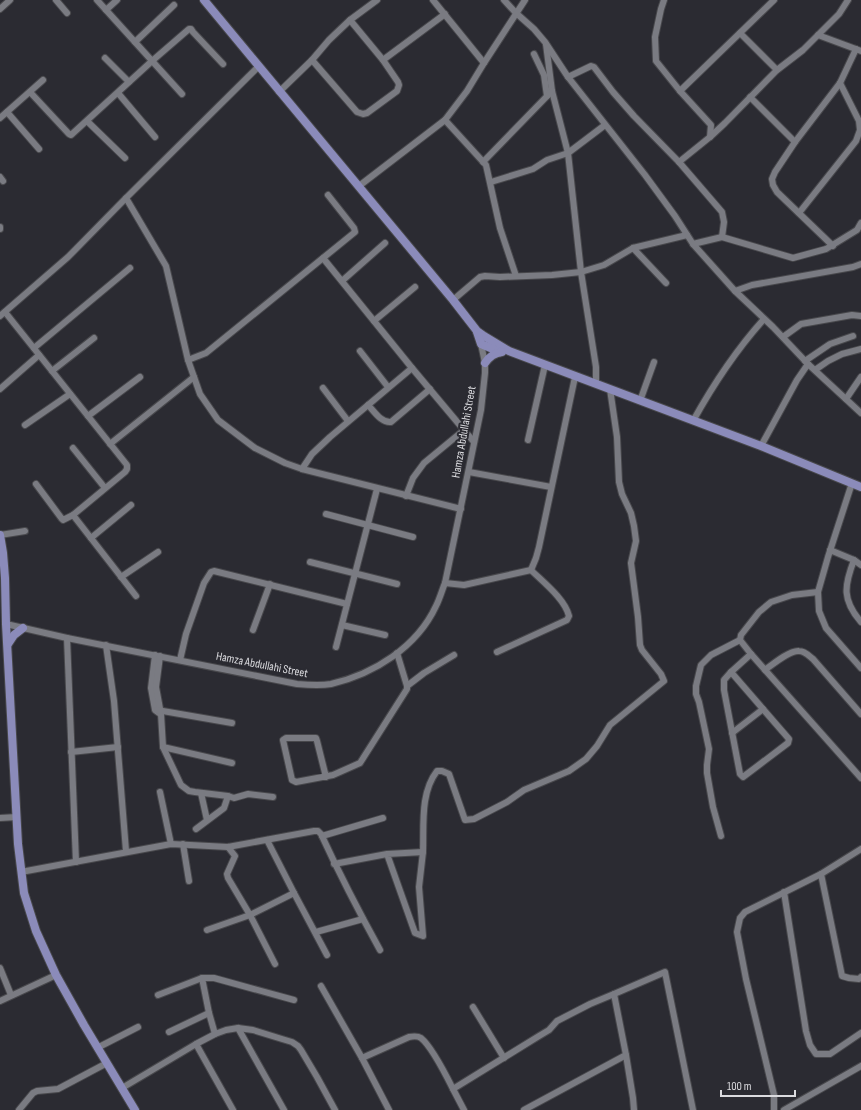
<svg xmlns="http://www.w3.org/2000/svg" width="861" height="1110" viewBox="0 0 861 1110" font-family="'Sofia Sans Condensed',sans-serif">
<rect width="100%" height="100%" fill="#2b2b32"/>
<g fill="none" stroke-linecap="round" stroke-linejoin="round">
<g stroke="#48484c" stroke-width="8">
<g id="minor">
<polyline points="56,0 67,13"/>
<polyline points="97,0 182,94"/>
<polyline points="433,0 484,63"/>
<polyline points="504,0 516,13 534,29 545,42 568,77 645,175 675,216 693,244 735,291 773,327 808,364 861,413"/>
<polyline points="664,0 661,9 655,37 656,61 680,91"/>
<polyline points="0,9 10,0"/>
<polyline points="106,10 117,0"/>
<polyline points="740,33 777,70"/>
<polyline points="818,35 861,51"/>
<polyline points="135,42 174,5"/>
<polyline points="546,44 552,91 568,153 581,272 596,367 596,384"/>
<polyline points="534,54 544,75 547,96"/>
<polyline points="105,58 129,82"/>
<polyline points="312,60 357,112 363,114 367,113 397,91 399,85 398,82 383,60 350,20"/>
<polyline points="383,60 445,14"/>
<polyline points="568,77 591,66 594,67 613,92 634,116 679,162 722,212 724,222 722,237"/>
<polyline points="30,92 69,134 71,135 152,61 189,29 191,29 193,32 223,64"/>
<polyline points="279,92 312,60 329,40 350,20 377,0"/>
<polyline points="118,93 155,137"/>
<polyline points="750,97 795,142"/>
<polyline points="7,112 39,149"/>
<polyline points="0,118 43,80"/>
<polyline points="445,120 486,165 500,228 516,276"/>
<polyline points="87,121 125,158"/>
<polyline points="710,137 711,125 680,91 774,0"/>
<polyline points="483,162 552,91"/>
<polyline points="679,162 710,137 725,123 777,70 803,50 839,14 848,0"/>
<polyline points="0,177 3,181"/>
<polyline points="491,182 533,169 547,160 568,153 605,125"/>
<polyline points="359,186 445,120 467,91 484,63 525,0"/>
<polyline points="126,198 166,266 188,360 200,394 218,420 255,448 285,463 302,469 461,509"/>
<polyline points="799,213 856,141 860,130 859,121 840,83"/>
<polyline points="0,227 0,229"/>
<polyline points="693,244 722,237 793,258 826,249 857,230 861,223"/>
<polyline points="833,246 777,192 773,185 772,179 775,172 795,142 840,83 856,49"/>
<polyline points="633,248 666,283"/>
<polyline points="323,258 412,368 474,442"/>
<polyline points="342,281 385,243"/>
<polyline points="735,291 752,285 853,267 861,264"/>
<polyline points="453,300 480,277 485,276 500,277 552,275 581,272 604,265 633,248 687,235"/>
<polyline points="5,312 127,465 127,469 125,472 73,515 63,520 62,519 36,484"/>
<polyline points="0,316 68,257 126,198 259,66"/>
<polyline points="374,321 415,287"/>
<polyline points="783,337 801,324 852,315 861,316"/>
<polyline points="34,348 130,268"/>
<polyline points="360,351 388,387"/>
<polyline points="188,360 206,353 355,232 354,228 328,195"/>
<polyline points="805,361 830,344 853,336"/>
<polyline points="815,370 828,361 842,354 861,349"/>
<polyline points="52,371 94,338"/>
<polyline points="323,388 348,421"/>
<polyline points="0,389 39,355"/>
<polyline points="846,399 861,377"/>
<polyline points="640,401 654,362"/>
<path d="M368 405C374 411 381 423 391 422L430 389"/>
<polyline points="88,416 140,377"/>
<path d="M693 421C713 385 737 349 764 319"/>
<polyline points="25,425 70,394"/>
<polyline points="528,440 545,365"/>
<polyline points="110,444 194,377"/>
<polyline points="761,446 797,380 808,364"/>
<polyline points="73,448 105,488"/>
<polyline points="302,469 312,454 330,437 412,368"/>
<polyline points="469,472 551,487"/>
<polyline points="852,483 828,557 818,592 819,611 826,628 861,668"/>
<polyline points="406,496 413,478 424,463 464,430"/>
<polyline points="326,514 413,537"/>
<polyline points="73,515 136,596"/>
<polyline points="0,535 25,531"/>
<polyline points="91,538 131,505"/>
<path d="M830 550 854 560C844 586 842 600 861 622"/>
<polyline points="854,560 861,565"/>
<polyline points="310,562 397,584"/>
<polyline points="531,570 536,558 539,547 575,377"/>
<polyline points="121,577 158,552"/>
<polyline points="445,583 464,585 531,570"/>
<polyline points="818,592 792,595 771,602 759,612 741,635 740,640 751,654 861,778"/>
<path d="M6 624 67 638 297 684C308 685 320 686 331 684 374 674 417 647 436 606 440 598 442 590 445 583L481 410 485 373V363L481 344"/>
<polyline points="342,625 385,635"/>
<polyline points="253,630 270,584"/>
<polyline points="67,638 76,862"/>
<polyline points="106,645 114,701 126,851"/>
<polyline points="336,647 377,489"/>
<path d="M497 652 567 620 569 616C565 599 543 582 531 570"/>
<polyline points="397,653 407,686"/>
<polyline points="751,654 731,672 724,680 724,690 740,774 743,777 788,743 789,739 763,709"/>
<polyline points="155,655 151,688 155,710 159,713"/>
<polyline points="160,656 156,687 161,714 163,747 181,785 189,791 195,792 228,796 234,798 248,794 273,797"/>
<polyline points="180,660 186,634 204,583 211,572 214,571 347,604"/>
<path d="M765 670C773 664 790 650 799 651 805 651 809 656 813 659L861 714"/>
<polyline points="731,672 763,709 732,733"/>
<polyline points="157,710 232,723"/>
<polyline points="163,747 232,763"/>
<polyline points="71,752 118,747"/>
<polyline points="326,777 317,741 316,738 286,738 283,740 292,780 296,782 333,775 360,763 407,689 407,686 424,673 454,655"/>
<polyline points="160,792 171,844"/>
<polyline points="201,793 207,820"/>
<polyline points="0,818 17,817"/>
<polyline points="196,829 224,808 228,796"/>
<polyline points="322,836 383,818"/>
<polyline points="721,836 713,807 707,773 707,765 709,749 699,702 696,694 696,686 701,665 711,655 740,640"/>
<polyline points="267,840 294,893 327,955"/>
<polyline points="183,844 189,881"/>
<polyline points="228,847 235,856 227,874 228,878 250,915 275,964"/>
<path d="M423 852C424 825 420 793 437 771H442L449 774 465 820 474 819 507 802 524 790 569 771 586 759 597 746 610 725 664 681 661 674 642 650 640 645 638 617 631 563 636 541 634 526 631 513 622 494 619 482 617 437 610 389"/>
<polyline points="334,864 387,854 423,852 419,887 423,936 415,933 387,854"/>
<path d="M21 872 171 844 228 847 314 831H318L321 834C339 873 359 912 380 950"/>
<polyline points="821,874 842,976 849,978 859,979 861,977"/>
<polyline points="784,892 806,1031 810,1045 816,1054 830,1054 861,1033"/>
<polyline points="207,930 250,915 294,893"/>
<polyline points="316,932 363,919"/>
<polyline points="0,968 11,995"/>
<polyline points="202,978 209,1013 215,1034"/>
<polyline points="321,986 362,1058 389,1110"/>
<polyline points="614,994 665,972 693,1110"/>
<polyline points="158,995 202,978 214,978 294,1000"/>
<polyline points="0,1001 56,975"/>
<polyline points="473,1007 504,1058"/>
<polyline points="238,1028 284,1110"/>
<polyline points="169,1032 209,1013"/>
<polyline points="196,1044 233,1110"/>
<polyline points="97,1048 138,1027"/>
<polyline points="626,1055 633,1098 634,1110"/>
<path d="M362 1058 409 1037C414 1036 418 1036 421 1038 431 1046 447 1077 453 1089"/>
<polyline points="122,1088 196,1044 215,1034 226,1030 238,1028 253,1030 282,1039 292,1042 298,1046 301,1050 317,1077 335,1110"/>
<polyline points="19,1110 33,1093 37,1091 58,1089 107,1063"/>
<polyline points="464,1110 453,1089 539,1036 549,1030 557,1021 590,1004 614,994 626,1055 524,1110"/>
<polyline points="774,1110 774,1095 746,979 737,932 740,918 745,912 821,874 861,849"/>
<polyline points="784,1110 861,1066"/>
</g>
</g>
<g stroke="#48484c" stroke-width="10">
<g id="major">
<polyline points="204,0 453,300 477,331 484,336 509,351 761,446 861,487"/>
<polyline points="477,332 481,344 500,352"/>
<path d="M485 363C489 357 494 353 502 352"/>
<polyline points="0,535 3,553 5,578 6,624 18,844 24,893 36,931 56,975 84,1025 135,1110"/>
<polyline points="8,644 14,635 23,628"/>
</g>
</g>
<use href="#minor" stroke="#7a7b82" stroke-width="6"/>
<use href="#major" stroke="#8b8bba" stroke-width="8"/>
</g>
<g text-anchor="middle" dominant-baseline="central" stroke-width="4" stroke-linejoin="round" paint-order="stroke">
<g font-size="12" fill="#dbdbdf" stroke="#2b2b32">
<text transform="translate(464 432) rotate(-80)">Hamza Abdullahi Street</text>
<text transform="translate(262 665) rotate(11)">Hamza Abdullahi Street</text>
</g>
</g>
<path d="M721 1090v6h74v-6" fill="none" stroke="#dbdbdf" stroke-width="2"/>
<text x="727" y="1090" font-size="12" fill="#dbdbdf" stroke="#2b2b32" stroke-width="3" paint-order="stroke">100 m</text>
</svg>
